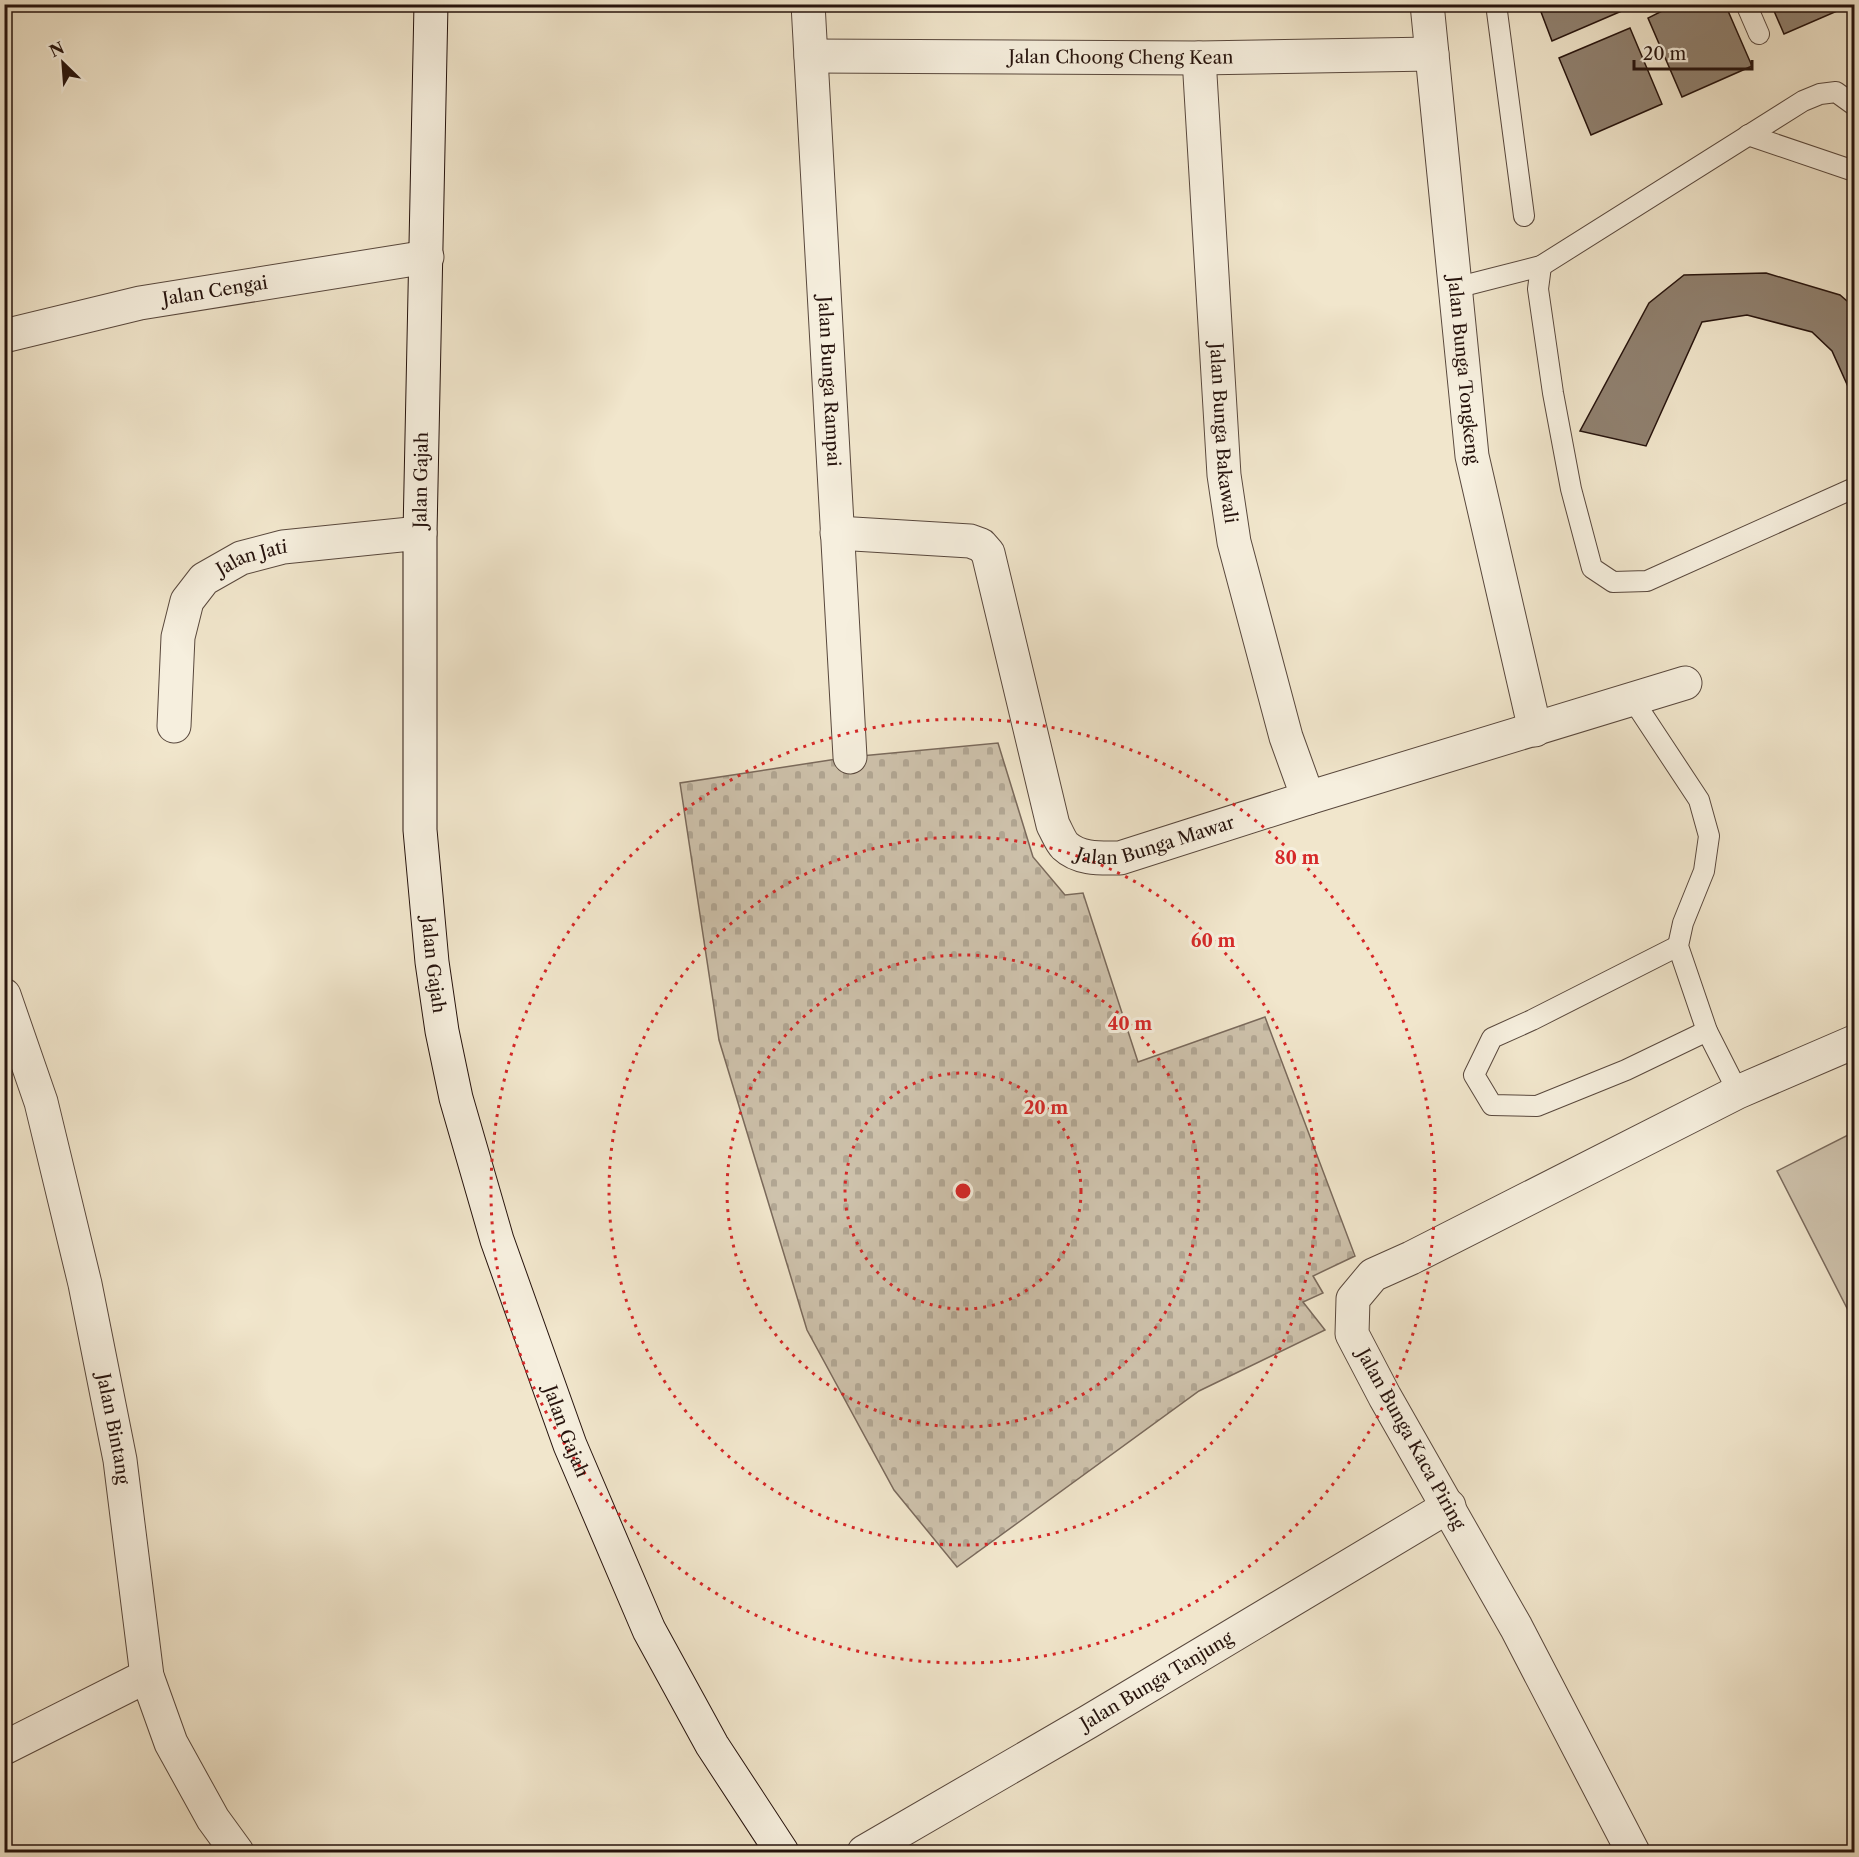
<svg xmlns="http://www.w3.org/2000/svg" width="1859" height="1857" viewBox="0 0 1859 1857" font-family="'Libre Caslon Text',serif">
<defs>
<pattern id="cemetery-stones" width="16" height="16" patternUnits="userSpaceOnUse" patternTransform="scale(1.5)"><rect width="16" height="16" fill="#cec2ac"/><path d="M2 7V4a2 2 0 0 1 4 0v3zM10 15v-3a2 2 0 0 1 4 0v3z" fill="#b1a693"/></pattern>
</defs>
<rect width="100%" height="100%" fill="#f1e6cc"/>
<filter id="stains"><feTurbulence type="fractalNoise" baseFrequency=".00333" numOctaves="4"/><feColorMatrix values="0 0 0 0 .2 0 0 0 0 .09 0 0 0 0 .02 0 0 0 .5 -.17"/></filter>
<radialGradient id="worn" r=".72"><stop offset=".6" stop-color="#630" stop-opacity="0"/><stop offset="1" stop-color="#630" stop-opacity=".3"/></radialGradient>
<polygon fill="url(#cemetery-stones)" stroke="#7a6a5c" stroke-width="1.5" points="998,743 1033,857 1065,895 1083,893 1138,1062 1265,1017 1355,1256 1313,1276 1323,1293 1303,1302 1325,1330 1199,1391 957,1567 894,1490 807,1330 719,1040 680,783 850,757"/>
<polygon fill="#cec2ac" stroke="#7a6a5c" stroke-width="1.5" points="1854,1132 1854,1322 1777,1171"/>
<g fill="#908170" stroke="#26130d" stroke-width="1.5">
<polygon points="1538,4 1622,4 1624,10 1552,41"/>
<polygon points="1676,4 1725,4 1752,66 1682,97 1648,18"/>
<polygon points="1771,4 1851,4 1851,5 1784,34"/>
<polygon points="1630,28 1662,104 1591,135 1559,58"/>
<polygon points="1766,273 1840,295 1854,307 1854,400 1832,351 1812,332 1747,315 1702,322 1646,446 1580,431 1649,303 1684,275"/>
</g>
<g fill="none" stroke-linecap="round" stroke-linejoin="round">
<g stroke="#59483d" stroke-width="22">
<g id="lane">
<polyline points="1496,4 1524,216"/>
<polyline points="1746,4 1759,34"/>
<polyline points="1748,135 1854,171"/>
<polyline points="1541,266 1538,289 1553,393 1571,489 1592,568 1613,582 1647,581 1854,488"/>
<polyline points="1455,288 1541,266 1803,101 1820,94 1836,92 1854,105"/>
<polyline points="1633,700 1699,800 1709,836 1704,871 1683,923 1678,946 1707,1031 1738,1092"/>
<polyline points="1678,946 1532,1020 1492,1038 1474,1075 1492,1105 1537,1106 1626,1070 1707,1031"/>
</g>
</g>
<g stroke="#59483d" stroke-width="35">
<g id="street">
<path id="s1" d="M808 4 850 757"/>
<path id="s2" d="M1427 4 1472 456 1535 730"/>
<path id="s3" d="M811 56 1199 58 1432 54"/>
<path id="s4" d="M1199 58 1224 475 1234 542 1286 737 1308 798"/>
<path id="s5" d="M4 336 140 303 427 257"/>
<path id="s6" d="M837 533 970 541 981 545 988 553 1053 825C1057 832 1060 841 1065 846 1080 860 1102 858 1120 858L1308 798 1685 683"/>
<path id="s7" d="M174 726 178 637 187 601 204 579 241 558 283 547 420 533"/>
<path id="s8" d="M4 995 41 1102 85 1284 120 1460 147 1676 171 1743 213 1819 237 1852"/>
<polyline points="4,1748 147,1676"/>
<path id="s9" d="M864 1852 1088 1722 1449 1506"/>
<polyline points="1633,1852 1516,1627 1385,1397 1352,1334 1353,1299 1373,1275 1411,1258 1738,1092 1854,1042"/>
</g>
</g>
<g stroke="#26130d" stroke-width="35">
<g id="secondary">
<path id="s10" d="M431 4 420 533V830L432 962 442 1031 456 1098 497 1240 570 1445 649 1630 712 1745 782 1852"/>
</g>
</g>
<use href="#lane" stroke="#f6efde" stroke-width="20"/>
<use href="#street" stroke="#f6efde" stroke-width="33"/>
<use href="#secondary" stroke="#f6efde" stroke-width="33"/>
</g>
<g fill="none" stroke="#d62828" stroke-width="3" stroke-dasharray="3 6">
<circle cx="963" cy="1191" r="118"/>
<circle cx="963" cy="1191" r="236"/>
<circle cx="963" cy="1191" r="354"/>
<circle cx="963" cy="1191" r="472"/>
</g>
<g text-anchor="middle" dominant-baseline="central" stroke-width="6" stroke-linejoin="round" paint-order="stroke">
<g font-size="18" fill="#26130d" stroke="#f6efde">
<text stroke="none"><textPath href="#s3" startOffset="310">Jalan Choong Cheng Kean</textPath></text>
<text stroke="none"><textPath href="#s5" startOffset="216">Jalan Cengai</textPath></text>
<text stroke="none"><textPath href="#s2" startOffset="368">Jalan Bunga Tongkeng</textPath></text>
<text stroke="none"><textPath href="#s1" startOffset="378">Jalan Bunga Rampai</textPath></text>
<text stroke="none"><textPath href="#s4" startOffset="376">Jalan Bunga Bakawali</textPath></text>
<text transform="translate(421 480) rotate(-89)">Jalan Gajah</text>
<text stroke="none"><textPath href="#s7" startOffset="207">Jalan Jati</textPath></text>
<text stroke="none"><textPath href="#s6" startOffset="555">Jalan Bunga Mawar</textPath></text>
<text stroke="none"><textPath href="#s10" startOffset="962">Jalan Gajah</textPath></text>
<text stroke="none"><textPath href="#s8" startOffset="448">Jalan Bintang</textPath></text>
<text stroke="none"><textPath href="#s10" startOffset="1448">Jalan Gajah</textPath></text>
<text transform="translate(1411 1439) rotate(61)">Jalan Bunga Kaca Piring</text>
<text stroke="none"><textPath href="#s9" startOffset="339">Jalan Bunga Tanjung</textPath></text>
</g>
</g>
<circle cx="963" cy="1191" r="9" fill="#d62828" stroke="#f6efde" stroke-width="3"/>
<g font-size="18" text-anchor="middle" font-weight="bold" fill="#d62828" stroke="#f6efde" stroke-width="6" stroke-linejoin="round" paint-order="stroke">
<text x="1297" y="864">80 m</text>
<text x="1213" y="947">60 m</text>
<text x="1130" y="1030">40 m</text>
<text x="1046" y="1114">20 m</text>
</g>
<rect width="1859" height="1857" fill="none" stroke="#f1e6cc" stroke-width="24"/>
<rect x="6" y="6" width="1847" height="1845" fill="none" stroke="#26130d" stroke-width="3"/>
<rect x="12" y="12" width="1835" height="1833" fill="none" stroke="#26130d" stroke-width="1.5"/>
<g transform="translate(63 63) rotate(335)" stroke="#f6efde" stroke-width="4.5" paint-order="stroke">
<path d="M0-4.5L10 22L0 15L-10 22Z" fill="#26130d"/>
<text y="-9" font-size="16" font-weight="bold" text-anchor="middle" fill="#26130d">N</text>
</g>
<path d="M1634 60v9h118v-9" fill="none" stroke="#26130d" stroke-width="3"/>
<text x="1643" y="60" font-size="18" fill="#26130d" stroke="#f6efde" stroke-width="4.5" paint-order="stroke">20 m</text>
<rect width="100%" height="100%" filter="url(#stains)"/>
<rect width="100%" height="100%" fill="url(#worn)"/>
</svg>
